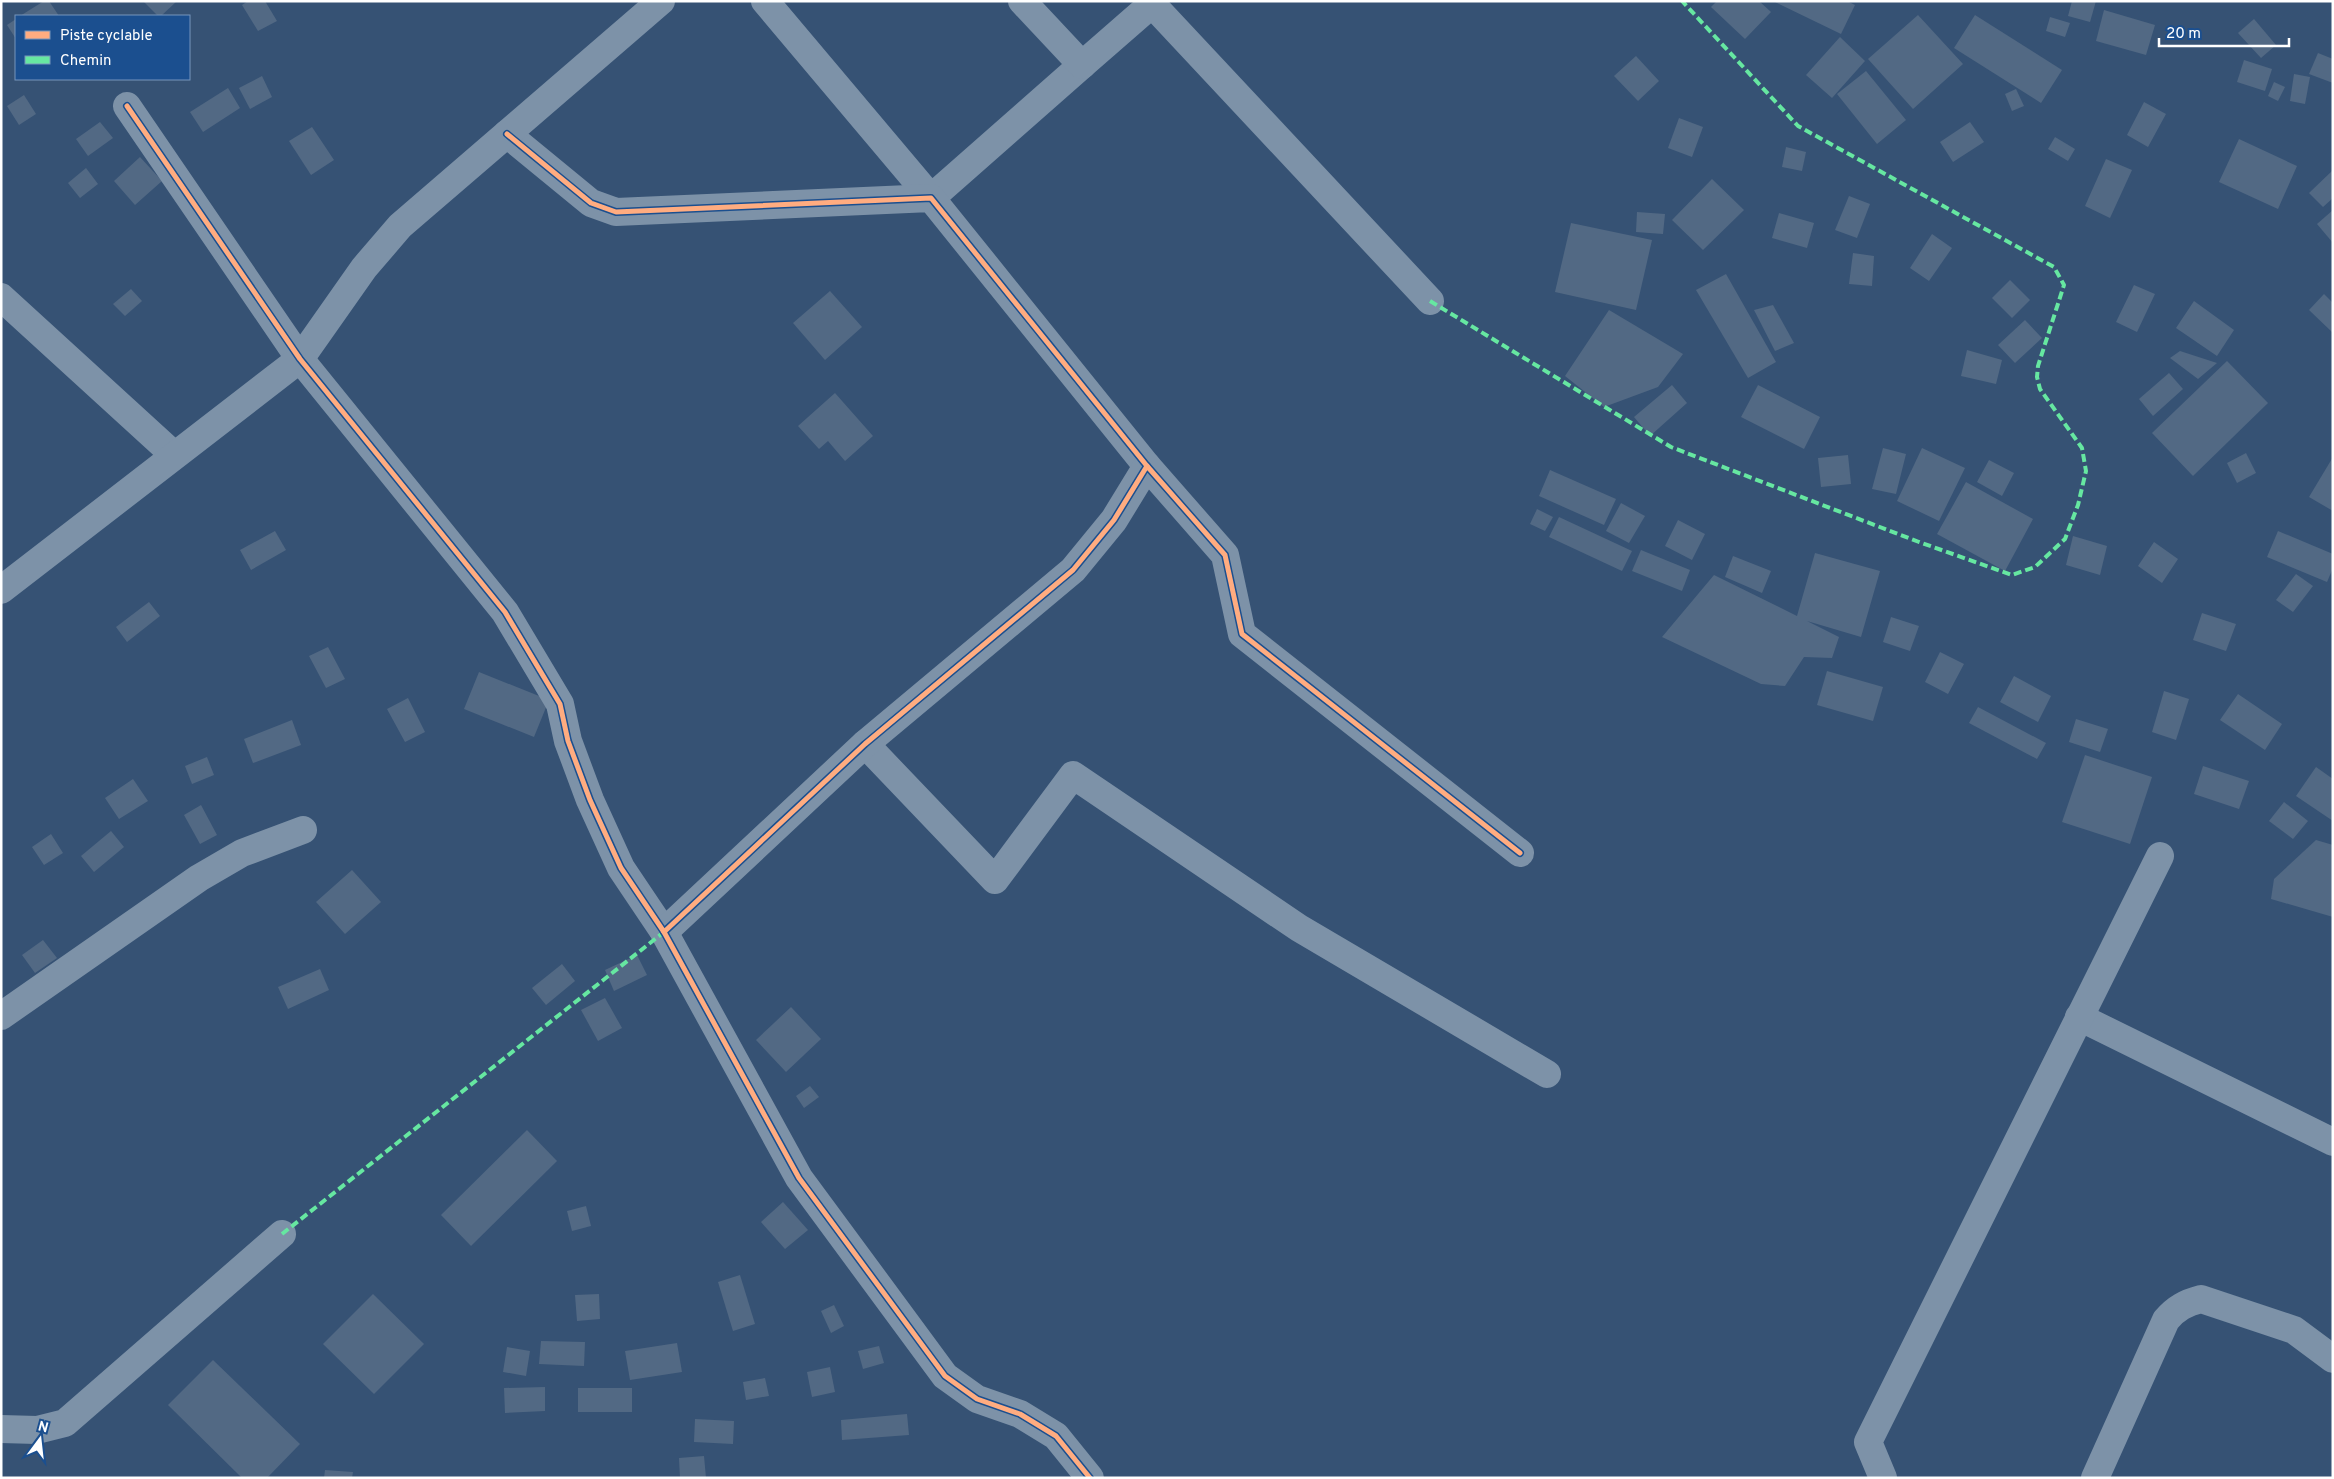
<svg xmlns="http://www.w3.org/2000/svg" width="2334" height="1479" viewBox="0 0 2334 1479" font-family="Overpass,sans-serif">
<rect width="100%" height="100%" fill="#365274"/>
<g fill="#526984">
<polygon points="44,1 49,1 59,16 20,16"/>
<polygon points="143,1 177,1 161,16 158,16"/>
<polygon points="248,1 265,1 277,21 258,31 242,5"/>
<polygon points="1717,1 1759,1 1771,12 1745,39 1711,7"/>
<polygon points="1773,1 1847,1 1855,5 1841,34"/>
<polygon points="2072,1 2096,1 2090,22 2068,16"/>
<polygon points="2104,10 2155,25 2146,55 2096,41"/>
<polygon points="1918,15 1963,64 1913,109 1868,59"/>
<polygon points="1975,15 2062,70 2041,103 1954,48"/>
<polygon points="2050,17 2070,23 2065,37 2046,31"/>
<polygon points="16,19 16,39 7,25"/>
<polygon points="2254,19 2276,45 2261,58 2238,33"/>
<polygon points="1840,37 1865,61 1832,98 1806,75"/>
<polygon points="2318,53 2333,59 2333,83 2309,74"/>
<polygon points="1636,56 1659,81 1638,101 1614,76"/>
<polygon points="2244,60 2272,69 2265,91 2237,82"/>
<polygon points="1866,71 1906,120 1877,144 1837,94"/>
<polygon points="2294,74 2310,77 2305,104 2290,101"/>
<polygon points="262,76 272,97 250,109 239,88"/>
<polygon points="2274,82 2285,87 2278,101 2268,96"/>
<polygon points="228,88 240,108 203,132 190,112"/>
<polygon points="2016,89 2024,106 2012,111 2005,94"/>
<polygon points="24,95 36,114 19,125 7,106"/>
<polygon points="2144,102 2166,114 2148,147 2127,135"/>
<polygon points="1679,118 1703,127 1692,157 1668,148"/>
<polygon points="100,122 113,138 88,156 76,139"/>
<polygon points="1970,122 1984,142 1953,162 1940,142"/>
<polygon points="312,127 334,160 311,175 289,141"/>
<polygon points="2055,137 2075,149 2068,161 2048,149"/>
<polygon points="2239,139 2297,166 2278,209 2219,182"/>
<polygon points="1786,147 1806,152 1802,171 1782,167"/>
<polygon points="140,157 162,181 135,205 114,181"/>
<polygon points="2106,159 2132,170 2110,218 2085,206"/>
<polygon points="86,168 98,184 80,198 68,183"/>
<polygon points="2333,170 2333,198 2323,207 2309,193"/>
<polygon points="1712,179 1744,210 1703,250 1672,220"/>
<polygon points="1849,196 1870,204 1857,238 1835,230"/>
<polygon points="2333,210 2333,243 2317,224"/>
<polygon points="1637,212 1665,214 1663,234 1636,232"/>
<polygon points="1779,213 1814,223 1807,248 1772,238"/>
<polygon points="1571,223 1652,240 1636,310 1555,292"/>
<polygon points="1932,234 1952,248 1929,281 1910,268"/>
<polygon points="1853,253 1874,256 1872,286 1849,284"/>
<polygon points="1726,274 1776,362 1748,378 1696,290"/>
<polygon points="2010,280 2030,300 2012,318 1992,298"/>
<polygon points="2134,285 2155,294 2137,332 2116,322"/>
<polygon points="131,289 142,301 125,316 113,304"/>
<polygon points="830,291 862,327 825,360 793,323"/>
<polygon points="2324,294 2333,303 2333,333 2309,310"/>
<polygon points="2194,301 2234,330 2217,356 2176,328"/>
<polygon points="1773,305 1794,343 1775,351 1754,310"/>
<polygon points="1609,310 1683,354 1658,387 1604,407 1565,376"/>
<polygon points="2025,320 2042,338 2015,363 1998,345"/>
<polygon points="1967,350 2002,360 1996,384 1961,376"/>
<polygon points="2180,351 2217,363 2198,379 2170,358"/>
<polygon points="2227,361 2268,403 2193,476 2152,433"/>
<polygon points="2169,373 2183,389 2153,416 2139,399"/>
<polygon points="1672,385 1687,403 1650,436 1634,417"/>
<polygon points="1758,385 1820,417 1804,449 1741,417"/>
<polygon points="835,393 873,436 845,461 828,441 819,449 798,426"/>
<polygon points="1883,448 1906,454 1896,494 1872,489"/>
<polygon points="1922,448 1965,468 1939,521 1897,501"/>
<polygon points="2246,453 2256,473 2237,483 2227,463"/>
<polygon points="1848,455 1851,484 1821,487 1818,458"/>
<polygon points="2333,457 2333,511 2309,497"/>
<polygon points="1989,460 2014,473 2002,496 1977,482"/>
<polygon points="1550,470 1616,499 1604,525 1539,496"/>
<polygon points="1966,482 2033,519 2005,571 1937,534"/>
<polygon points="1621,503 1645,516 1629,543 1606,531"/>
<polygon points="1537,509 1553,517 1545,531 1530,524"/>
<polygon points="1559,517 1632,551 1622,571 1549,537"/>
<polygon points="1678,520 1705,534 1692,560 1665,546"/>
<polygon points="275,531 286,550 251,570 240,550"/>
<polygon points="2278,531 2333,554 2333,568 2327,582 2267,557"/>
<polygon points="2073,536 2107,546 2100,575 2066,565"/>
<polygon points="2154,542 2178,559 2162,583 2138,566"/>
<polygon points="1641,550 1690,570 1682,591 1632,571"/>
<polygon points="1815,553 1880,571 1861,637 1807,621 1839,637 1832,658 1804,657 1785,686 1761,684 1662,637 1714,575 1797,616"/>
<polygon points="1733,556 1771,571 1762,593 1725,577"/>
<polygon points="2296,574 2313,586 2293,612 2276,600"/>
<polygon points="149,602 160,616 127,642 116,627"/>
<polygon points="2202,613 2236,624 2226,651 2193,640"/>
<polygon points="1891,617 1919,626 1910,651 1883,642"/>
<polygon points="328,647 345,679 326,688 309,656"/>
<polygon points="1940,652 1964,664 1948,694 1925,682"/>
<polygon points="1827,671 1883,687 1873,721 1817,705"/>
<polygon points="479,672 549,700 534,737 464,709"/>
<polygon points="2014,676 2051,696 2038,722 2000,702"/>
<polygon points="2164,691 2189,699 2176,740 2152,732"/>
<polygon points="2238,694 2282,724 2265,750 2220,720"/>
<polygon points="408,698 425,732 405,742 387,709"/>
<polygon points="1978,707 2046,743 2037,759 1969,723"/>
<polygon points="2076,719 2108,729 2100,752 2069,742"/>
<polygon points="292,720 301,745 253,763 244,739"/>
<polygon points="2085,755 2152,777 2130,844 2062,822"/>
<polygon points="207,757 214,775 192,784 185,766"/>
<polygon points="2203,766 2249,781 2239,809 2194,794"/>
<polygon points="2316,767 2333,779 2333,821 2296,796"/>
<polygon points="133,779 148,801 119,819 105,798"/>
<polygon points="2284,802 2308,821 2293,839 2269,821"/>
<polygon points="201,805 217,835 200,844 184,815"/>
<polygon points="111,831 124,847 94,872 81,856"/>
<polygon points="51,834 63,853 44,865 32,847"/>
<polygon points="2316,840 2333,845 2333,917 2271,899 2274,879"/>
<polygon points="352,870 381,902 345,934 316,902"/>
<polygon points="43,940 57,958 35,973 22,955"/>
<polygon points="637,955 647,975 614,991 605,970"/>
<polygon points="562,964 575,981 546,1005 532,988"/>
<polygon points="320,969 329,990 288,1009 278,987"/>
<polygon points="605,998 622,1028 598,1041 581,1010"/>
<polygon points="791,1007 821,1039 786,1072 756,1040"/>
<polygon points="810,1086 819,1097 804,1108 796,1096"/>
<polygon points="527,1130 557,1161 471,1246 441,1215"/>
<polygon points="783,1202 808,1230 785,1249 761,1222"/>
<polygon points="586,1206 591,1226 572,1231 567,1211"/>
<polygon points="740,1275 755,1324 733,1331 718,1282"/>
<polygon points="373,1294 424,1344 374,1394 323,1344"/>
<polygon points="599,1294 600,1319 577,1321 575,1295"/>
<polygon points="834,1305 844,1326 831,1333 821,1311"/>
<polygon points="541,1341 585,1342 584,1366 539,1364"/>
<polygon points="677,1343 682,1372 630,1380 625,1351"/>
<polygon points="879,1346 884,1363 863,1369 858,1351"/>
<polygon points="507,1347 530,1351 526,1376 503,1372"/>
<polygon points="213,1360 300,1444 267,1478 242,1478 168,1405"/>
<polygon points="830,1367 835,1392 812,1397 807,1372"/>
<polygon points="765,1378 769,1396 746,1400 743,1382"/>
<polygon points="545,1387 545,1411 505,1413 504,1388"/>
<rect x="578" y="1388" width="54" height="24"/>
<polygon points="907,1414 909,1435 842,1440 841,1420"/>
<polygon points="695,1419 734,1421 733,1444 694,1442"/>
<polygon points="704,1456 706,1478 680,1478 679,1458"/>
<polygon points="325,1470 353,1472 352,1478 324,1478"/>
</g>
<g fill="none" stroke-linecap="round" stroke-linejoin="round">
<g stroke="#7d92a8" stroke-width="28">
<polyline points="765,1 931,198 1082,65"/>
<polyline points="1022,1 1082,65 1152,4 1430,301"/>
<polyline points="127,106 300,359 505,612 560,704 568,741 590,800 621,868 664,932 799,1178 945,1376 977,1399 1020,1414 1056,1436 1090,1478"/>
<polyline points="507,134 591,203 616,212 931,198 1147,466"/>
<polyline points="1,297 174,455"/>
<polyline points="865,744 995,880 1073,775 1299,928 1547,1074"/>
<polyline points="664,932 865,744 1073,570 1114,520 1147,466 1225,555 1242,634 1520,853"/>
<polyline points="1,1016 199,878 242,853 303,830"/>
<polyline points="2079,1017 2333,1142"/>
<polyline points="1,1429 37,1430 65,1423 282,1234"/>
<polyline points="1883,1478 1868,1442 2160,856"/>
<path d="M2095 1478 2166 1320C2176 1308 2186 1303 2201 1299L2294 1330 2333 1359"/>
</g>
<polyline stroke="#7d92a8" stroke-width="28" points="1,590 300,359 364,268 400,226 661,1"/>
<g stroke="#66e7a1" stroke-width="4" stroke-dasharray="8 4" stroke-linecap="butt">
<polyline points="1430,301 1671,447 1919,542 2012,575 2035,567 2065,539 2078,505 2086,471 2082,448 2040,389 2037,377 2038,366 2064,285 2054,267 1798,126 1682,1"/>
<polyline points="282,1234 664,932"/>
</g>
<g stroke="#1b4f8f" stroke-width="8">
<g id="cycleway">
<polyline points="127,106 300,359 505,612 560,704 568,741 590,800 621,868 664,932 799,1178 945,1376 977,1399 1020,1414 1056,1436 1090,1478"/>
<polyline points="507,134 591,203 616,212 931,198 1147,466"/>
<polyline points="664,932 865,744 1073,570 1114,520 1147,466 1225,555 1242,634 1520,853"/>
</g>
</g>
<use href="#cycleway" stroke="#ffac80" stroke-width="5"/>
</g>
<rect width="2334" height="1479" fill="none" stroke="#ffffff" stroke-width="5"/>
<rect x="15" y="15" width="175" height="65" fill="#1b4f8f" stroke="#7695bc"/>
<rect x="25" y="31" width="25" height="8" fill="#ffac80" stroke="#7695bc"/>
<text x="60" y="40" font-size="15" fill="#ffffff">Piste cyclable</text>
<rect x="25" y="56" width="25" height="8" fill="#66e7a1" stroke="#7695bc"/>
<text x="60" y="65" font-size="15" fill="#ffffff">Chemin</text>
<g transform="translate(40 1439) rotate(15)" stroke="#1b4f8f" stroke-width="4" paint-order="stroke">
<path d="M0-4L9 19L0 12L-9 19Z" fill="#ffffff"/>
<text y="-8" font-size="14" font-weight="bold" text-anchor="middle" fill="#ffffff">N</text>
</g>
<path d="M2159 38v8h130v-8" fill="none" stroke="#ffffff" stroke-width="2.5"/>
<text x="2166" y="38" font-size="15" fill="#ffffff" stroke="#1b4f8f" stroke-width="4" paint-order="stroke">20 m</text>
</svg>
